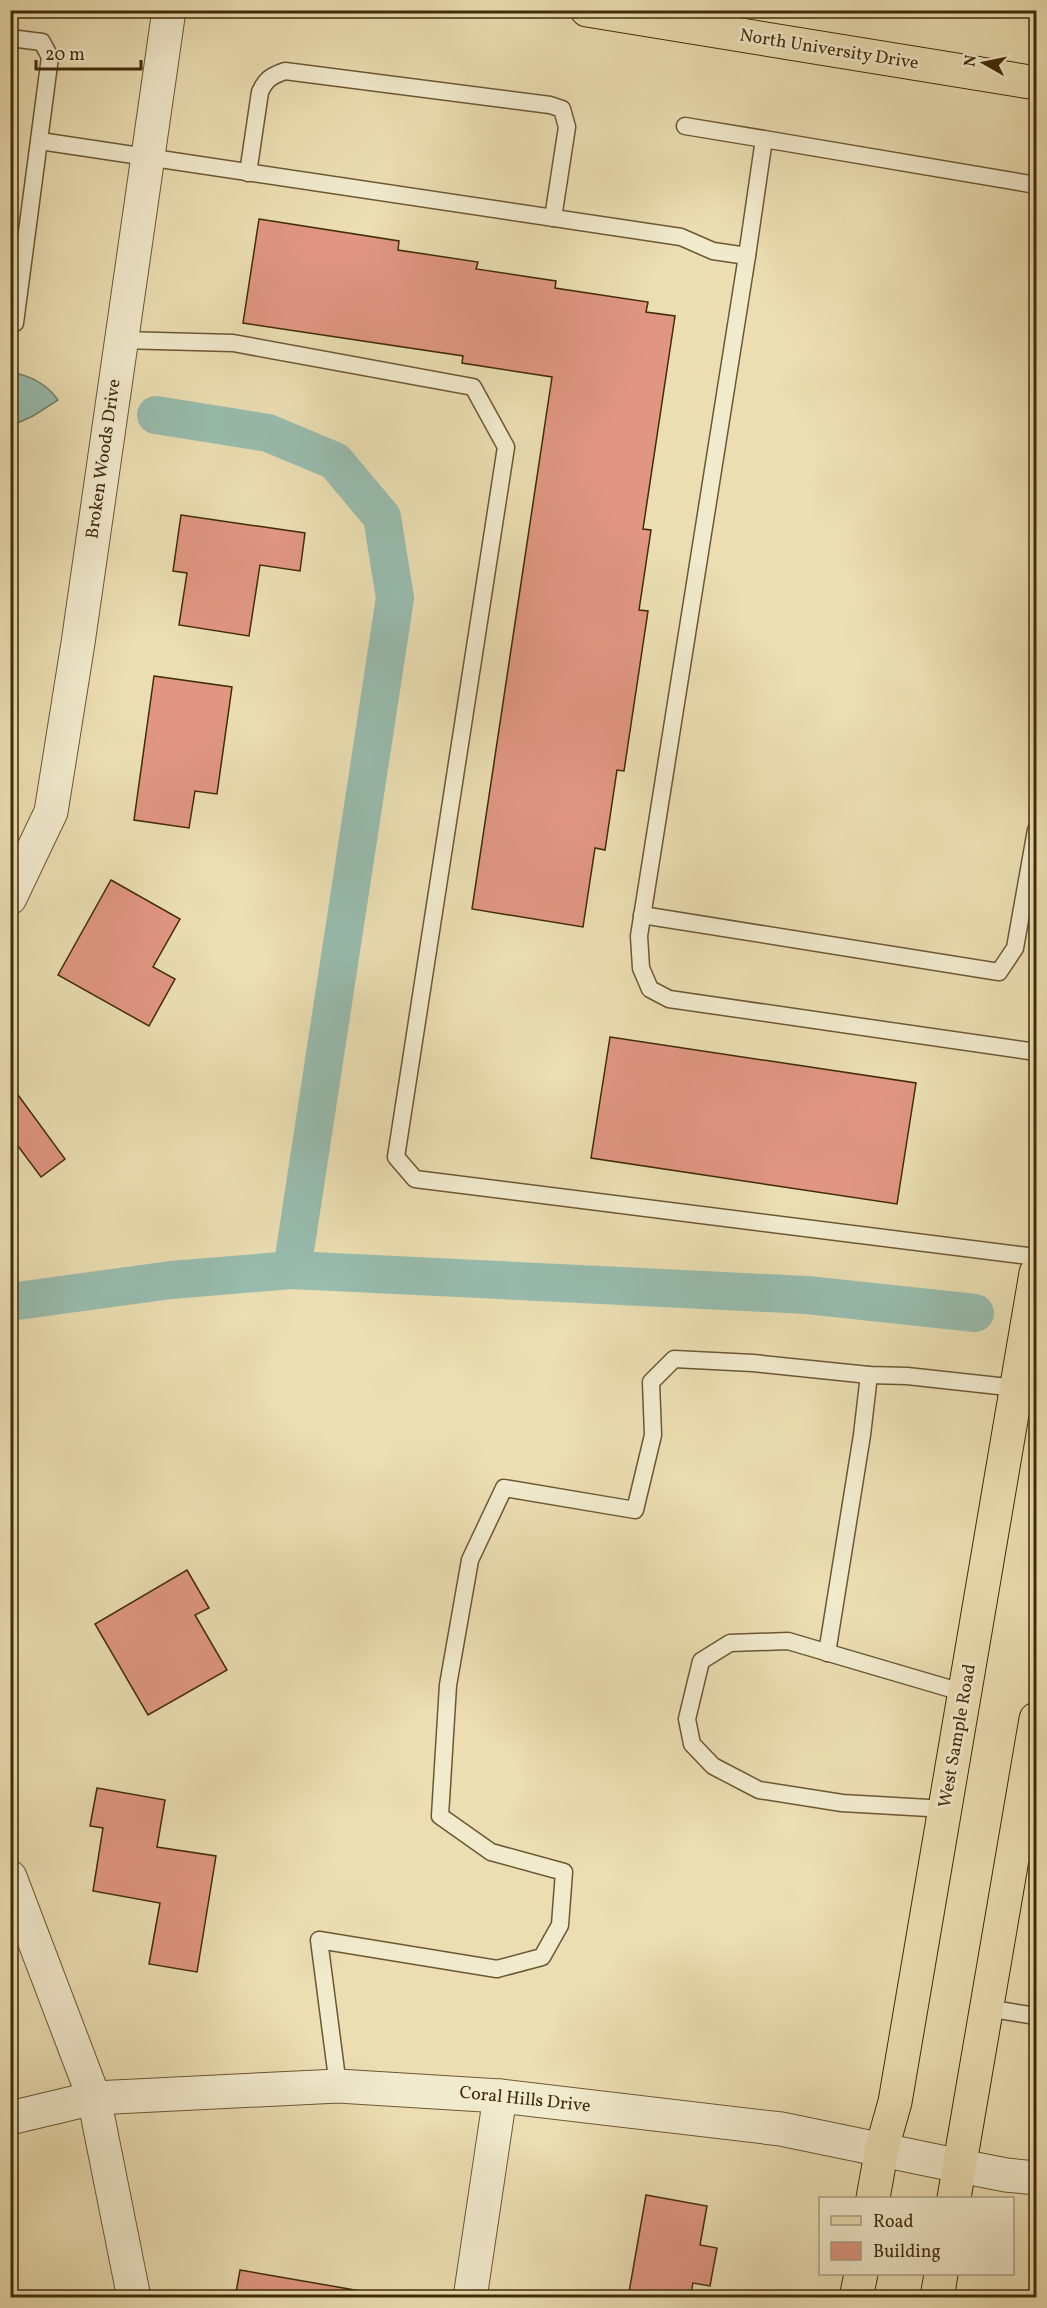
<svg xmlns="http://www.w3.org/2000/svg" width="1047" height="2308" viewBox="0 0 1047 2308" font-family="Vollkorn,serif">
<rect width="100%" height="100%" fill="#eadeb2"/>
<filter id="stains"><feTurbulence type="fractalNoise" baseFrequency=".00333" numOctaves="4"/><feColorMatrix values="0 0 0 0 .2 0 0 0 0 .09 0 0 0 0 .02 0 0 0 .5 -.17"/></filter>
<radialGradient id="worn" r=".72"><stop offset=".6" stop-color="#630" stop-opacity="0"/><stop offset="1" stop-color="#630" stop-opacity=".3"/></radialGradient>
<path fill="#98bcae" stroke="#75826c" stroke-width="1.5" d="M11 372C30 376 46 383 58 400L33 416 11 426Z"/>
<g fill="none" stroke-linecap="round" stroke-linejoin="round">
<g stroke="#98bcae" stroke-width="38">
<polyline points="156,415 268,433 335,461 382,517 395,598 292,1270"/>
<polyline points="10,1302 171,1280 292,1270 807,1295 975,1313"/>
</g>
</g>
<g fill="#e09683" stroke="#412b09" stroke-width="1.5">
<polygon points="259,219 399,241 398,250 478,262 476,269 556,281 555,288 648,302 646,312 675,316 643,529 651,530 639,610 648,611 624,771 617,770 605,850 595,848 583,927 472,909 552,377 462,363 463,356 243,323"/>
<polygon points="181,515 305,533 300,571 260,565 249,636 179,625 187,573 173,571"/>
<polygon points="154,676 232,687 217,794 195,791 189,828 134,820"/>
<polygon points="111,880 180,919 153,967 175,979 149,1026 58,975"/>
<polygon points="610,1037 916,1083 897,1204 591,1158"/>
<polygon points="10,1084 65,1159 41,1177 18,1146 10,1151"/>
<polygon points="187,1570 209,1608 195,1615 227,1670 148,1715 95,1624"/>
<polygon points="97,1788 165,1800 157,1847 216,1856 197,1972 149,1964 160,1903 93,1891 103,1828 90,1826"/>
<polygon points="646,2195 707,2206 700,2245 717,2248 710,2286 693,2283 690,2298 628,2298"/>
<polygon points="240,2270 401,2298 235,2298"/>
</g>
<g fill="none" stroke-linecap="round" stroke-linejoin="round">
<g stroke="#6b5833" stroke-width="19">
<g id="service">
<polyline points="10,38 42,42 50,57 15,323"/>
<polyline points="685,126 764,139"/>
<polyline points="40,141 681,237 713,251 747,256 639,936 641,968 650,989 669,999 1036,1052"/>
<path d="M248 173 260 92C266 79 271 76 285 71L550 105 562 109 567 127 553 218"/>
<polyline points="747,256 764,139 1036,185"/>
<polyline points="121,340 233,343 473,387 506,447 396,1157 415,1179 1036,1257"/>
<polyline points="642,915 999,972 1015,948 1036,830"/>
<polyline points="827,1653 862,1435 869,1375"/>
<polyline points="946,1809 842,1803 759,1790 713,1766 692,1744 687,1719 701,1661 730,1643 788,1641 965,1693"/>
<polyline points="1014,1850 1036,1855"/>
<polyline points="986,2008 1036,2016"/>
<polyline points="338,2086 319,1940 497,1969 542,1957 560,1925 564,1872 491,1852 440,1816 448,1685 470,1560 504,1488 635,1510 653,1435 651,1382 674,1359 753,1363 869,1375 907,1376 1017,1388"/>
</g>
</g>
<g stroke="#6b5833" stroke-width="35">
<g id="minor">
<polyline points="10,898 51,812 78,643 169,10"/>
<polyline points="10,1877 94,2098 134,2298"/>
<polyline points="960,2166 1006,2175 1036,2178"/>
<polyline points="470,2298 500,2096"/>
</g>
</g>
<g stroke="#6b5833" stroke-width="35">
<polyline id="tertiary" points="10,2118 94,2098 338,2086 500,2096 781,2129 960,2166"/>
</g>
<g stroke="#412b09" stroke-width="35">
<g id="primary">
<polyline points="587,10 1036,83"/>
<polyline points="873,2198 882,2148 895,2102 1036,1273"/>
<polyline points="954,2198 1036,1719"/>
<polyline points="856,2298 861,2274"/>
<polyline points="937,2298 941,2274"/>
</g>
</g>
<use href="#service" stroke="#f1eacd" stroke-width="16"/>
<use href="#minor" stroke="#f1eacd" stroke-width="33"/>
<use href="#tertiary" stroke="#f1eacd" stroke-width="33"/>
<use href="#primary" stroke="#eadeb2" stroke-width="33"/>
</g>
<g text-anchor="middle" dominant-baseline="central" stroke-width="5" stroke-linejoin="round" paint-order="stroke">
<g font-size="18" fill="#412b09" stroke="#f1eacd">
<text transform="translate(829 50) rotate(9)">North University Drive</text>
<text transform="translate(104 459) rotate(-82)">Broken Woods Drive</text>
<text transform="translate(958 1736) rotate(-80)">West Sample Road</text>
<text transform="translate(525 2100) rotate(6)">Coral Hills Drive</text>
</g>
</g>
<rect width="1047" height="2308" fill="none" stroke="#eadeb2" stroke-width="36"/>
<rect x="12" y="12" width="1023" height="2284" fill="none" stroke="#412b09" stroke-width="3"/>
<rect x="18" y="18" width="1011" height="2272" fill="none" stroke="#412b09" stroke-width="1.5"/>
<rect x="819" y="2197" width="195" height="78" fill="#f1eacd" stroke="#ab9e7f" stroke-width="1.5"/>
<rect x="831" y="2216" width="30" height="9" fill="#eadeb2" stroke="#ab9e7f" stroke-width="1.5"/>
<text x="873" y="2227" font-size="18" fill="#412b09">Road</text>
<rect x="831" y="2242" width="30" height="18" fill="#e09683" stroke="#ab9e7f" stroke-width="1.5"/>
<text x="873" y="2257" font-size="18" fill="#412b09">Building</text>
<g transform="translate(984 63) rotate(279)" stroke="#f1eacd" stroke-width="4.5" paint-order="stroke">
<path d="M0-4.5L10 22L0 15L-10 22Z" fill="#412b09"/>
<text y="-9" font-size="16" font-weight="bold" text-anchor="middle" fill="#412b09">N</text>
</g>
<path d="M36 60v9h105v-9" fill="none" stroke="#412b09" stroke-width="3"/>
<text x="45" y="60" font-size="18" fill="#412b09" stroke="#f1eacd" stroke-width="4.5" paint-order="stroke">20 m</text>
<rect width="100%" height="100%" filter="url(#stains)"/>
<rect width="100%" height="100%" fill="url(#worn)"/>
</svg>
